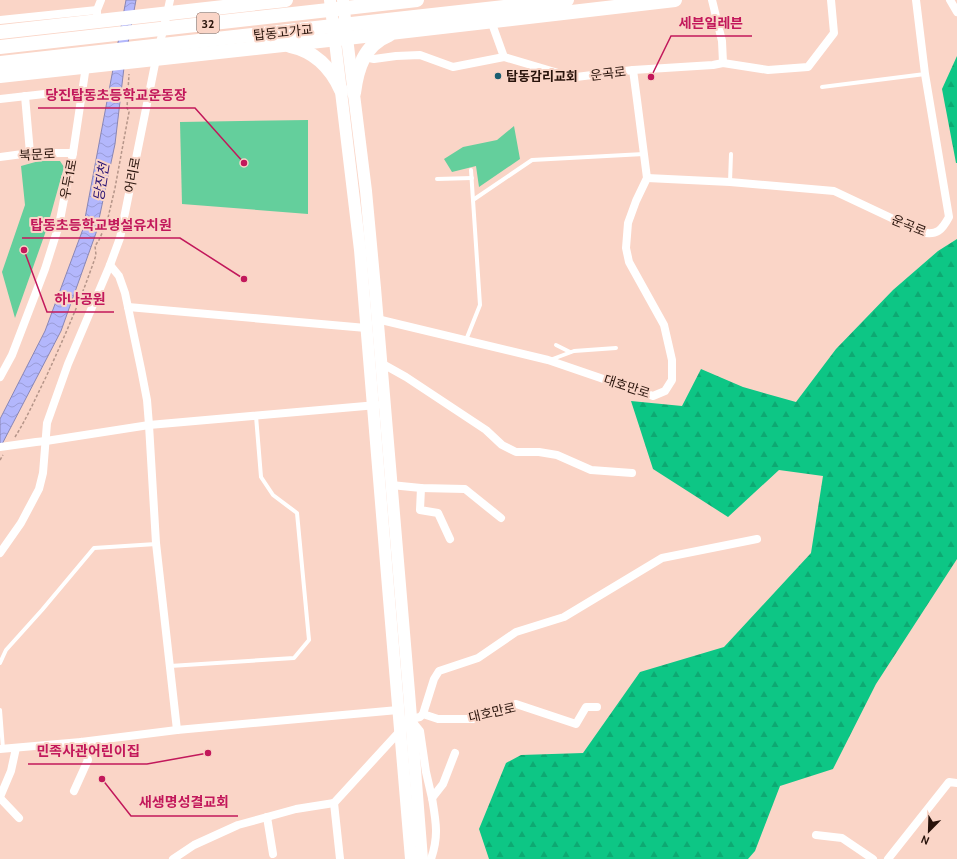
<svg xmlns="http://www.w3.org/2000/svg" width="957" height="859" viewBox="0 0 957 859" font-family="Cabin,'Noto Sans KR',sans-serif">
<defs>
<pattern id="forest-firs" width="22" height="20" patternUnits="userSpaceOnUse"><rect width="22" height="20" fill="#0dc685"/><path d="M5 1l3.5 6h-7zM16 11l3.5 6h-7z" fill="#0da972"/></pattern>
<pattern id="water-waves" width="16" height="10" patternUnits="userSpaceOnUse"><rect width="16" height="10" fill="#b3b7fc"/><path d="M0 5q4-4 8 0t8 0" fill="none" stroke="#9a9cd7"/></pattern>
</defs>
<rect width="100%" height="100%" fill="#fad5c7"/>
<g fill="url(#forest-firs)">
<polygon points="957,56 957,163 956,163 942,89"/>
<polygon points="957,239 957,559 876,684 833,769 780,786 755,851 748,859 489,859 479,829 506,763 521,755 583,753 640,672 724,647 811,553 823,476 779,470 728,517 653,469 631,401 682,406 701,369 743,387 796,402 836,349 893,290 938,251"/>
</g>
<g fill="#64cf9c">
<polygon points="308,120 308,214 182,204 180,122"/>
<polygon points="514,126 520,159 479,187 476,166 452,172 444,159 463,147 497,140"/>
<polygon points="39,161 60,161 64,167 47,228 15,318 2,272 25,205 21,166"/>
</g>
<polygon fill="url(#water-waves)" stroke="#8986b4" points="126,0 136,0 125,59 115,144 96,233 61,331 0,448 0,419 45,331 83,229"/>
<g fill="none" stroke-linecap="round" stroke-linejoin="round">
<g stroke="#b59589" stroke-width="1.5" stroke-dasharray="3 2" stroke-linecap="butt">
<path d="M15 437C27 418 36 397 46 377 64 338 81 299 95 258L96 255 95 246 99 240 107 222 115 188 129 112 127 108 129 74"/>
<polyline points="0,460 3,455"/>
</g>
<g stroke="#fff" stroke-width="4">
<polyline points="822,87 925,74"/>
<polyline points="471,170 473,200"/>
<polyline points="437,179 472,178"/>
<polyline points="730,182 731,154"/>
<polyline points="466,340 480,305 473,200 532,160 644,154"/>
<polyline points="556,345 570,352"/>
<polyline points="550,360 574,351 616,348"/>
<polyline points="0,663 6,650 42,610 94,548 156,544"/>
<polyline points="170,666 294,658 309,640 297,513 273,495 261,477 256,416"/>
<polyline points="0,710 3,749"/>
</g>
<g stroke="#fff" stroke-width="8">
<polyline points="950,0 957,12"/>
<polyline points="97,14 97,10 101,0"/>
<polyline points="0,20 97,10"/>
<polyline points="491,21 504,57"/>
<polyline points="364,57 374,59 396,56 420,55 453,67 504,57 565,75 576,77 633,70 713,65 723,63 722,41 712,0"/>
<polyline points="723,63 768,70 808,67 834,33 831,0"/>
<polyline points="25,96 30,153"/>
<polyline points="0,99 71,91"/>
<polyline points="0,157 30,153 73,153"/>
<path d="M647 178 730 182 834 191 921 232C937 236 942 230 949 217L925 74 916 0"/>
<polyline points="110,265 119,276 125,293 141,369 147,400 149,425 156,543 177,730"/>
<polyline points="128,307 366,328"/>
<polyline points="377,319 548,360 653,396 665,391 672,380 672,360 664,325 629,262 626,248 628,223 636,201 647,178 637,100 633,70"/>
<polyline points="381,363 406,377 486,430 502,445 516,452 539,452 557,455 591,470 632,473"/>
<polyline points="0,377 12,355 45,269 59,225 73,153 86,66"/>
<polyline points="0,447 36,442 46,441 149,425 377,405"/>
<polyline points="391,485 421,488 465,489 501,518"/>
<polyline points="421,488 420,510 438,513 450,539"/>
<polyline points="0,553 21,523 39,489 43,473 47,423 68,364 110,265 120,238 156,59 167,14 170,0"/>
<polyline points="423,714 438,719 473,719 507,708 516,704 576,724 586,707 597,707"/>
<polyline points="411,720 420,731 426,772 432,798 443,784 455,753"/>
<polyline points="0,749 81,742 177,730 398,710"/>
<polyline points="74,791 88,760 81,742"/>
<polyline points="0,797 11,771 16,748"/>
<polyline points="0,798 19,818"/>
<polyline points="334,803 340,859"/>
<polyline points="267,817 273,854"/>
<polyline points="816,835 842,838 873,859"/>
<polyline points="173,859 194,845 238,825 296,809 334,803 411,719 420,717 423,714 434,679 439,671 478,658 516,632 564,617 662,558 757,539"/>
<path d="M431 859C439 836 436 822 432 798"/>
<polyline points="888,859 949,782 957,783"/>
</g>
<g stroke="#fff" stroke-width="12">
<polyline points="330,0 360,250 389,599 411,859"/>
<polyline points="343,0 347,38 366,191 375,288 409,692 422,859"/>
</g>
<g stroke="#fff" stroke-width="14">
<polyline points="0,32 286,0"/>
<path d="M290 46C314 51 331 68 341 90"/>
<polyline points="0,47 417,0"/>
<polyline points="0,63 567,0"/>
<polyline points="0,76 347,38 675,0"/>
<path d="M354 93C357 69 364 45 389 35"/>
</g>
</g>
<circle fill="#1a5e71" stroke="#fad5c7" stroke-width="1.5" cx="498" cy="76" r="4"/>
<g text-anchor="middle" dominant-baseline="central" stroke-width="4" stroke-linejoin="round" paint-order="stroke">
<rect fill="#fad5c7" stroke="#674d43" stroke-width="1" x="197" y="13" width="22" height="20" rx="3"/>
<g font-size="12" font-weight="bold" fill="#28130b">
<text x="208" y="23">32</text>
</g>
<g font-size="13" fill="#28130b" stroke="#fad5c7">
<text transform="translate(283 32) rotate(-6)">탑동고가교</text>
<text transform="translate(608 73) rotate(-7)">운곡로</text>
<text transform="translate(37 154) rotate(-3)">북문로</text>
<text transform="translate(132 175) rotate(-79)">어리로</text>
<text transform="translate(68 179) rotate(-79)">우두1로</text>
<text transform="translate(909 225) rotate(22)">운곡로</text>
<text transform="translate(627 386) rotate(18)">대호만로</text>
<text transform="translate(492 712) rotate(-13)">대호만로</text>
</g>
<g font-size="13" font-weight="bold" fill="#28130b" stroke="#fad5c7" text-anchor="start">
<text x="506" y="76">탑동감리교회</text>
</g>
<g font-size="14" font-style="italic" fill="#261173" stroke="#fad5c7">
<text transform="translate(101 182) rotate(-81)">당진천</text>
</g>
</g>
<path fill="none" stroke="#c2185b" stroke-width="1.5" d="M651 77L671 36H752M244 163L195 108H38M244 279L180 238H22M24 250L47 312H114M208 753L147 764H28M102 779L131 816H238"/>
<g fill="#c2185b" stroke="#fad5c7" stroke-width="1.5">
<circle cx="651" cy="77" r="4"/>
<circle cx="244" cy="163" r="4"/>
<circle cx="244" cy="279" r="4"/>
<circle cx="24" cy="250" r="4"/>
<circle cx="208" cy="753" r="4"/>
<circle cx="102" cy="779" r="4"/>
</g>
<g font-size="14" text-anchor="middle" font-weight="bold" fill="#c2185b" stroke="#fad5c7" stroke-width="4" stroke-linejoin="round" paint-order="stroke">
<text x="711" y="28">세븐일레븐</text>
<text x="116" y="100">당진탑동초등학교운동장</text>
<text x="101" y="230">탑동초등학교병설유치원</text>
<text x="80" y="304">하나공원</text>
<text x="88" y="756">민족사관어린이집</text>
<text x="184" y="807">새생명성결교회</text>
</g>
<g transform="translate(929 831) rotate(203)" stroke="#fad5c7" stroke-width="3" paint-order="stroke">
<path d="M0-3L7 15L0 10L-7 15Z" fill="#28130b"/>
<text y="-6" font-size="11" font-weight="bold" text-anchor="middle" fill="#28130b">N</text>
</g>
</svg>
